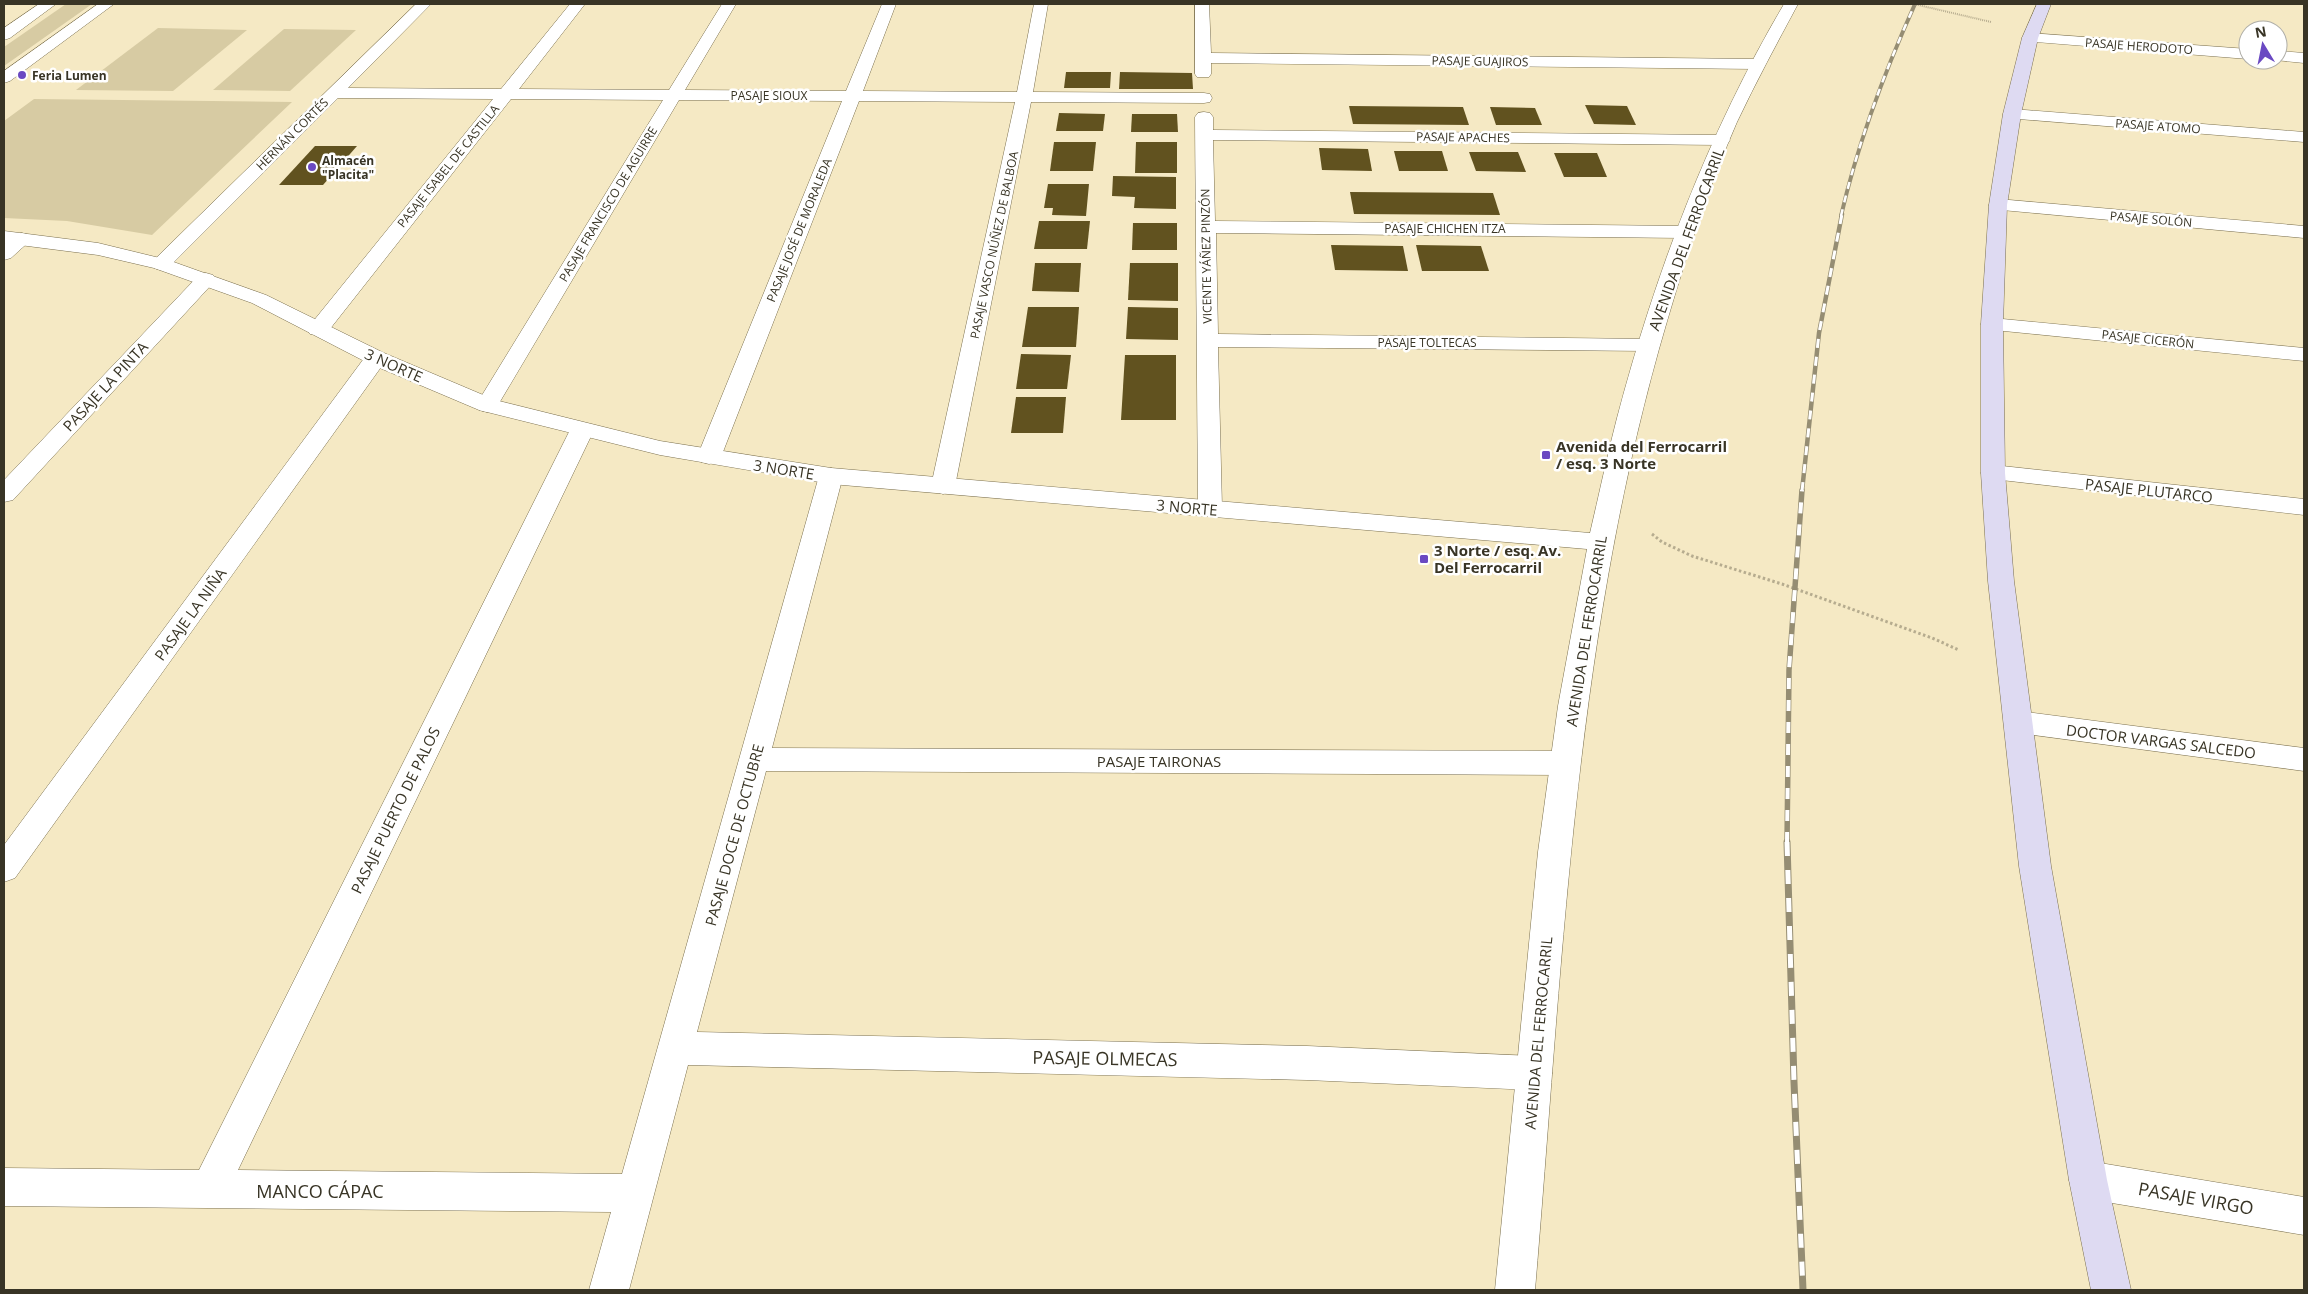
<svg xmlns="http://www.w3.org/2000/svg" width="2308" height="1294" viewBox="0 0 2308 1294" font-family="'Open Sans',sans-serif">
<rect width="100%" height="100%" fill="#f5e9c4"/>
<g fill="#d7cba3">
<polygon points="66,4 92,4 4,66 4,47"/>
<polygon points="158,28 247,30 173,91 76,90"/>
<polygon points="284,29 356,30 290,91 213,90"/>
<polygon points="34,99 292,102 152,235 67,221 4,218 4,121"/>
</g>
<g fill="#61521f">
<polygon points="1066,72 1111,72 1110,88 1064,88"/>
<polygon points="1120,72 1192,73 1193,89 1119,89"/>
<polygon points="1585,105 1627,106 1636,125 1594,124"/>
<polygon points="1349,106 1463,107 1469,125 1353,124"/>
<polygon points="1490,107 1535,108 1542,125 1496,125"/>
<polygon points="1059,113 1105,114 1103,131 1056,131"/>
<polygon points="1132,114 1177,114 1178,132 1131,132"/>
<polygon points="1054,142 1096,142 1093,171 1050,171"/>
<polygon points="1136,142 1177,142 1177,173 1135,173"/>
<polygon points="315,146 357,146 323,185 279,185"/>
<polygon points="1319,148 1368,149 1372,171 1322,170"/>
<polygon points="1394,151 1442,151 1448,171 1399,171"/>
<polygon points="1469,152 1518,152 1526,172 1476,171"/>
<polygon points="1554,153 1597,153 1607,177 1564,177"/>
<polygon points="1113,176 1176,177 1176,209 1134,208 1135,197 1112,196"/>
<polygon points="1048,184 1089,184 1086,216 1052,215 1053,208 1044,208"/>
<polygon points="1350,192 1493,193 1500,215 1354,214"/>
<polygon points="1039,221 1090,221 1087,249 1034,249"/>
<polygon points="1133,223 1177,223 1177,250 1132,250"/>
<polygon points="1331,245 1403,246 1408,271 1335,270"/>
<polygon points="1416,245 1481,246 1489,271 1422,271"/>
<polygon points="1035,263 1081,263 1079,292 1032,291"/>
<polygon points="1130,263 1178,263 1178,301 1128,300"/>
<polygon points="1028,307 1079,307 1076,347 1022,347"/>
<polygon points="1128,307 1178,308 1178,340 1126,339"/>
<polygon points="1021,354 1071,355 1067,389 1016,389"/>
<polygon points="1125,355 1176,355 1176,420 1121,420"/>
<polygon points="1016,397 1066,397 1063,433 1011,433"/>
</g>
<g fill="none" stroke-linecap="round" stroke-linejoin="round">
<g stroke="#7b704f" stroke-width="1">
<g id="minor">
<polygon points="416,4 431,4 348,88 501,89 570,4 585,4 519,89 669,90 722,4 736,4 685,90 846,91 882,4 896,4 863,91 1017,92 1034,4 1048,4 1033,92 1204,93 1210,94 1212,98 1210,102 1204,103 1031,102 955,486 952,491 943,494 934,491 931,486 1015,102 859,101 721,457 717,462 709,464 701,462 697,457 842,101 679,100 498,405 495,410 487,412 479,410 476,405 663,100 511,99 326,334 318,335 310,334 307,329 493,99 338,98 168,268 161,270 154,268 151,264 154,260"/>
<polygon points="1195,4 1209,4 1211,53 1757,59 1763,61 1765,64 1763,67 1757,69 1211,63 1211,74 1209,77 1197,77 1195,74"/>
<polygon points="2030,33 2248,49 2248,59 2024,41 2022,38 2024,35"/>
<polygon points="2278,51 2304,53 2304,63 2275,60 2278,60"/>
<polygon points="2012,109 2304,132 2304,142 2006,118 2003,114 2006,110"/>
<polygon points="1204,112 1210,113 1213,117 1213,130 1721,135 1727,136 1730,140 1727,144 1721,145 1213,140 1215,221 1685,226 1692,228 1695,232 1692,236 1685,238 1216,233 1218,334 1648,339 1656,340 1659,345 1656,350 1648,351 1218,347 1222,508 1219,514 1210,516 1201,514 1198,508 1195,117 1198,113"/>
<polygon points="1998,199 2304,226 2304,238 1991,209 1989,205 1991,201"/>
<polygon points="22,233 29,235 32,239 11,258 4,260 4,244 15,235"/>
<polygon points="206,273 213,275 216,279 213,283 13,500 4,502 4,480 199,275"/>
<polygon points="1992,318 2304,348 2304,361 1984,329 1981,324 1984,319"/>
<polygon points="376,351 384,353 387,358 384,363 15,878 4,882 4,845 368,353"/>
<polygon points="582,423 590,425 594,430 238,1170 622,1174 819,476 822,471 831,468 840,471 843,476 772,748 1564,751 1575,755 1579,763 1575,771 1564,775 766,771 697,1032 1307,1046 1534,1056 1547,1061 1552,1073 1547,1085 1534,1090 1307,1080 688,1065 629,1290 589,1290 611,1212 4,1206 4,1168 199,1170 570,430 574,425"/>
<polygon points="1993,465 2304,499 2304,515 1984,478 1981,473 1984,468"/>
<polygon points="2088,1161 2304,1197 2304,1235 2088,1199 2075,1193 2069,1180 2075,1167"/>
</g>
</g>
<g stroke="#7b704f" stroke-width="1">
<g id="tertiary">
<polygon points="39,4 56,4 10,38 4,40 4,28"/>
<polygon points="98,4 114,4 10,81 4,83 4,71"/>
<path d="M1784 4H1798C1777 43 1756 82 1737 122 1705 195 1681 272 1659 349 1573 656 1562 974 1535 1290H1495L1538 852 1558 706 1587 549 831 484 660 455 479 410 368 363 252 303 154 268 98 255 4 243V231L98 243 168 260 266 295 384 353 495 400 660 441 831 468 1590 533C1599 495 1607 456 1617 418 1655 274 1708 133 1784 4Z"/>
<polygon points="2018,711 2304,748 2304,771 2018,733 2008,730 2004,722 2008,714"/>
</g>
</g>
<g stroke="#7b704f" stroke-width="1">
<polygon id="secondary" points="2037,4 2051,4 2038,38 2021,114 2007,205 2003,324 2005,473 2014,581 2051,866 2107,1180 2131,1290 2091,1290 2069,1180 2019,866 1988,581 1981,473 1981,324 1989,205 2003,114 2022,38"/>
</g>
<polyline stroke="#b6ac8f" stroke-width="2" stroke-dasharray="1 1" stroke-linecap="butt" points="1914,4 1991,22"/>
<polyline stroke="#b6ac8f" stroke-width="3" stroke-dasharray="2.5 2.5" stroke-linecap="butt" points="1652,534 1662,542 1692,556 1782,584 1932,638 1959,650"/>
<use href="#minor" fill="#fff" fill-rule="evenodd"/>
<use href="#tertiary" fill="#fff" fill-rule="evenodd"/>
<use href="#secondary" fill="#dedaf2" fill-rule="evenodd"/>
<g stroke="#958d73" stroke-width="4">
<path id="rail-far3" d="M1841 216C1858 142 1884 73 1915 4"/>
</g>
<g stroke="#958d73" stroke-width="4.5">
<polyline id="rail-far2" points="1802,491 1819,333 1842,214"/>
</g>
<g stroke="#958d73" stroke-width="5.5">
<polyline id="rail-far1" points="1787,843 1789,670 1802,490"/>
</g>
<g stroke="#958d73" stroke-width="7">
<polyline id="rail" points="1787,842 1794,1082 1803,1290"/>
</g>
<use href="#rail-far3" stroke="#fff" stroke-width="2.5" stroke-dasharray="7" stroke-linecap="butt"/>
<use href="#rail-far2" stroke="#fff" stroke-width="3" stroke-dasharray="9" stroke-linecap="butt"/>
<use href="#rail-far1" stroke="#fff" stroke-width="4" stroke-dasharray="11" stroke-linecap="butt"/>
<use href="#rail" stroke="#fff" stroke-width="5" stroke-dasharray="14" stroke-linecap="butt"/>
</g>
<g fill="#6a49c2" stroke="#fff" stroke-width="2">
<circle cx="22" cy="75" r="5"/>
<circle cx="312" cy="167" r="5"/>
<rect x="1541" y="450" width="10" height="10" rx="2.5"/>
<rect x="1419" y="554" width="10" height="10" rx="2.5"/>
</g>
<g text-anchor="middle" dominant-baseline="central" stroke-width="5" stroke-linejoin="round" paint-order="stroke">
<g font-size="12" fill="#383425" stroke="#fff">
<text transform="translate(2139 46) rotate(4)">PASAJE HERODOTO</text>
<text transform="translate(1480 61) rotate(1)">PASAJE GUAJIROS</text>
<text x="769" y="95">PASAJE SIOUX</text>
<text transform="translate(2158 126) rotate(4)">PASAJE ATOMO</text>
<text transform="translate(292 134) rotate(-45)">HERNÁN CORTÉS</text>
<text transform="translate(1463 137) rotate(1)">PASAJE APACHES</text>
<text transform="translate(448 166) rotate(-51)">PASAJE ISABEL DE CASTILLA</text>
<text transform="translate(608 204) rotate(-59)">PASAJE FRANCISCO DE AGUIRRE</text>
<text transform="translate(2151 219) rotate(5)">PASAJE SOLÓN</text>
<text x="1445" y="228">PASAJE CHICHEN ITZA</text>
<text transform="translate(799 230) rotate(-68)">PASAJE JOSÉ DE MORALEDA</text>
<text transform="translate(994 245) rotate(-78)">PASAJE VASCO NÚÑEZ DE BALBOA</text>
<text transform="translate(1206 256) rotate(-91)">VICENTE YÁÑEZ PINZÓN</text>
<text transform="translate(2148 339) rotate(6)">PASAJE CICERÓN</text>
<text x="1427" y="342">PASAJE TOLTECAS</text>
</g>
<g font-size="12" font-weight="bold" fill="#383425" stroke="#fff" text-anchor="start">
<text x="32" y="75">Feria Lumen</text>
<text x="322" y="160">Almacén<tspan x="322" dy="14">"Placita"</tspan></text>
</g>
<g font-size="15" fill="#383425" stroke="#fff">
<text transform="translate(1686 239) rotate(-70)">AVENIDA DEL FERROCARRIL</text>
<text transform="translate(394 365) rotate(24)">3 NORTE</text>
<text transform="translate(105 386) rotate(-47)">PASAJE LA PINTA</text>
<text transform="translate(784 469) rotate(9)">3 NORTE</text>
<text transform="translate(2149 490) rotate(6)">PASAJE PLUTARCO</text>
<text transform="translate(1187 507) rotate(5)">3 NORTE</text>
<text transform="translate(190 614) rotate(-54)">PASAJE LA NIÑA</text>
<text transform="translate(1586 631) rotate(-81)">AVENIDA DEL FERROCARRIL</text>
<text transform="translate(2161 741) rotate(7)">DOCTOR VARGAS SALCEDO</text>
<text x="1159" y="761">PASAJE TAIRONAS</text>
<text transform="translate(395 810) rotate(-64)">PASAJE PUERTO DE PALOS</text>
<text transform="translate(734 835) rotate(-75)">PASAJE DOCE DE OCTUBRE</text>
<text transform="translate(1538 1033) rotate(-85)">AVENIDA DEL FERROCARRIL</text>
</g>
<g font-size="15" font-weight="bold" fill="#383425" stroke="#fff" text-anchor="start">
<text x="1556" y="446">Avenida del Ferrocarril<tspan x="1556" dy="17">/ esq. 3 Norte</tspan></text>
<text x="1434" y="550">3 Norte / esq. Av.<tspan x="1434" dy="17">Del Ferrocarril</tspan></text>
</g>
<g font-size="18" fill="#383425" stroke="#fff">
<text transform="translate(1105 1058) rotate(1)">PASAJE OLMECAS</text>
<text x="320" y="1191">MANCO CÁPAC</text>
<text transform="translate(2196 1198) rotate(10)">PASAJE VIRGO</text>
</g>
</g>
<rect width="2308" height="1294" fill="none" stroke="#383425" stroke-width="10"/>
<g transform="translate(2263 45) rotate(350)"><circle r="24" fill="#ffffff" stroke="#afaea8"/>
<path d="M0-4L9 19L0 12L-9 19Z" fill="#6a49c2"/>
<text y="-8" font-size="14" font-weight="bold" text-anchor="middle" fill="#383425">N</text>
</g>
</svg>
